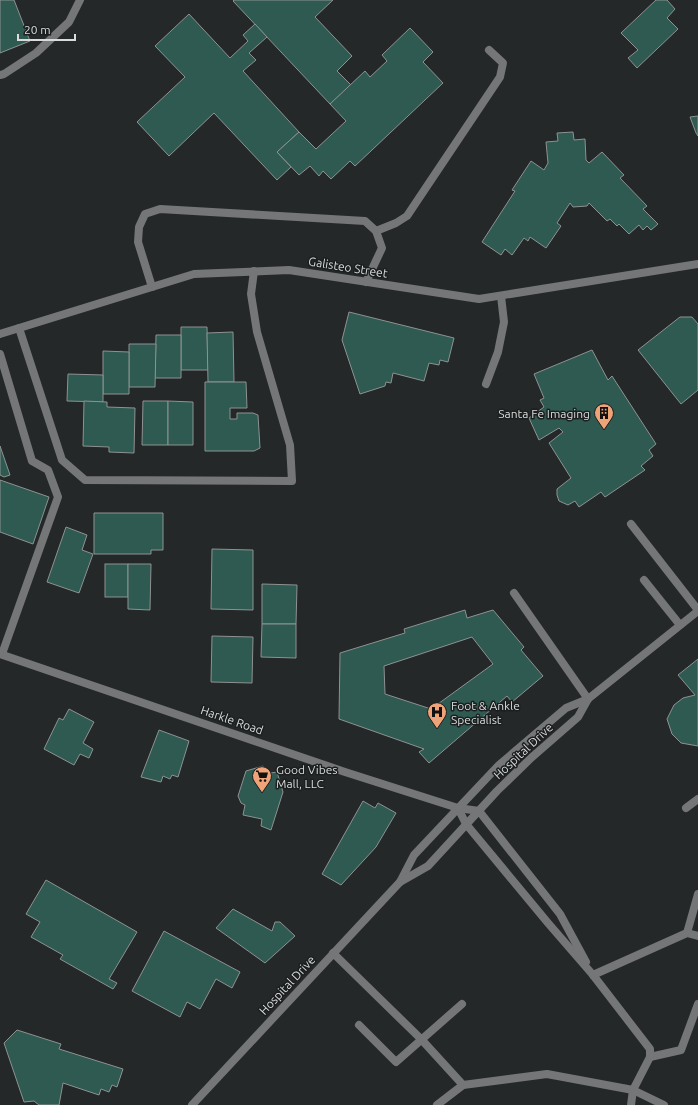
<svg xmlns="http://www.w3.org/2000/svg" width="698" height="1105" viewBox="0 0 698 1105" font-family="Ubuntu,sans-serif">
<rect width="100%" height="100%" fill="#252829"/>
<g fill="#2e5a51" stroke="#8e9291" fill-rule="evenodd">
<polygon points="0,0 14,0 30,41 0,53"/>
<polygon points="234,0 333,0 315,17 352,56 337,71 351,85 330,104 233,1"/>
<polygon points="656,0 667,0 675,9 667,18 678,29 637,68 628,58 638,50 621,33"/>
<polygon points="189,14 230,58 248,41 243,35 255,24 267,37 249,53 256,60 243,71 299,132 277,152 291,167 277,180 214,113 169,156 137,122 185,77 155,46"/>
<polygon points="410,28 433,52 423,62 443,83 355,166 350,161 331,179 323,171 319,176 310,166 299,175 277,152 299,132 316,149 346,121 330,104 365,71 370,77 387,61 382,55"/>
<polygon points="698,116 698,136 696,133 690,117"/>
<polygon points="573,132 574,140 585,139 586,160 589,163 602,152 624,175 620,178 647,206 643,209 658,224 651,230 647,226 643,230 639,225 629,234 619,224 617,226 610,219 607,221 589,203 587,206 573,207 570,203 557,223 561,226 546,248 530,237 528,241 524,238 512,255 505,249 501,255 482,242 515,191 512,190 531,161 544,170 548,163 546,142 558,141 557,133"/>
<polygon points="349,312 454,338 448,362 440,360 439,365 429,363 424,381 393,373 391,383 386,382 385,386 360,394 342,340"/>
<polygon points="680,317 692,317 698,324 698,390 681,404 638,350"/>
<polygon points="181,327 207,327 208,370 181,370"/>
<polygon points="233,332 234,382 208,382 207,333"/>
<polygon points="156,335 181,335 181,378 155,378"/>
<polygon points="129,344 156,344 155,387 129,387"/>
<polygon points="592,350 608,380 612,376 656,444 649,450 653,456 641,466 645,470 605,497 601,492 579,507 575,501 568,505 559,501 557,495 557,489 571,478 549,443 563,432 559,428 539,440 529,418 544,407 540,400 544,398 534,374"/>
<polygon points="103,351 129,352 129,394 103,394"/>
<polygon points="68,374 103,375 103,402 67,401"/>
<polygon points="205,382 246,382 247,408 230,408 230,419 237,419 237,413 253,413 258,415 260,448 254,451 205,451"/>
<polygon points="84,401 107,402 107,407 135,408 134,453 109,452 109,447 83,446"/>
<polygon points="143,401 168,401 168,445 142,445"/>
<polygon points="168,401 193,402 193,445 168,445"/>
<polygon points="0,446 10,475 4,477 0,475"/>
<polygon points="0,480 49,497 33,544 0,532"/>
<polygon points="94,513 163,513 163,550 151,550 151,554 94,554"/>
<polygon points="66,527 87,535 82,550 93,554 79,593 47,582"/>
<polygon points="212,549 253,550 253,610 211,609"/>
<rect x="105" y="564" width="23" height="33"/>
<polygon points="128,564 151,564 150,610 128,609"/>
<polygon points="262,584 297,585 296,624 262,624"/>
<path d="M465 610 467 618 493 610 524 647 521 650 543 676 512 702 507 696 429 763 419 752 424 749 339 719 340 653 405 633 404 629ZM472 637 493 664 431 709 385 694 384 666Z"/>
<polygon points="262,624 296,624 296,658 261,657"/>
<polygon points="212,636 253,637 252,683 211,682"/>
<polygon points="698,659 698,746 681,743 672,734 667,719 674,705 683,698 695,695 678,675"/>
<polygon points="69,709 94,722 83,743 93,749 89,758 80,754 74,765 44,749 59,718 63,720"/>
<polygon points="159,730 189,741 178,777 172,775 170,779 163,776 161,782 141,777"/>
<polygon points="263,766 265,774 277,772 283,792 271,830 261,826 262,819 243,815 245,805 241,803 238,796 246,771"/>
<polygon points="363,801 375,808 378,803 396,813 376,847 341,885 322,874"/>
<polygon points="46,880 137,932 109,979 117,983 113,989 60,959 63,955 31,937 40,922 26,914"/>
<polygon points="233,909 272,931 275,922 280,922 295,936 265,963 216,928"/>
<polygon points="164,931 240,972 232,988 216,979 200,1009 187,1002 180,1017 132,991"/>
<polygon points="17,1030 61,1044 59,1049 123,1069 117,1087 112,1085 109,1092 101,1089 99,1095 63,1083 59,1105 39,1105 34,1101 24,1102 4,1043"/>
</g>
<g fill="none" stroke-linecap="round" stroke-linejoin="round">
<g stroke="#757677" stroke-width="8">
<polyline points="0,75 4,74 36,53 69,22 80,0"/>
<polyline points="376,231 396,223 407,216 500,77 503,63 489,50"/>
<polyline points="152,287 138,242 139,227 145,214 160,209 365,221 376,231 382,248 366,282"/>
<polyline points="19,328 62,460 85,480 292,481 290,445 257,332 251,294 254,271"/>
<polyline points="0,354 32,461 48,470 58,497 2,654"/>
<polyline points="486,384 498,352 504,322 501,296"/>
<polyline points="631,524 698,610"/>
<polyline points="644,580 680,625"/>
<polyline points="514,593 588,699"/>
<polyline points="458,808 466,824 548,923 593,975 650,1049 650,1057 633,1090 631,1105"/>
<polyline points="458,808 479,811 560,914 586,962"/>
<polyline points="686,808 698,799"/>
<polyline points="687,933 698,894"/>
<polyline points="333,953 421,1039 463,1085"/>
<polyline points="593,975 687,933 698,936"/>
<polyline points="359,1025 396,1062 462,1004"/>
<polyline points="650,1057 681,1050 698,1004"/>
<polyline points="437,1105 463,1085 547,1074 633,1090 664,1105"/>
</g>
<polyline stroke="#757677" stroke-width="8" points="0,654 345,772 458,808"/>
<g stroke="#757677" stroke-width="8">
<polyline points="0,334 194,274 289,270 479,299 698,264"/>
<polyline points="400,882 414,855 499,765 566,708 588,699 698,611"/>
<polyline points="192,1105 400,882 428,866 497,791 531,758 578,717 588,699"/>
</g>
</g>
<defs>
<g id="building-pin" transform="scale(1)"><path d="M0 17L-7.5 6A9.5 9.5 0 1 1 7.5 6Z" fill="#efa378" stroke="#1c1f1f"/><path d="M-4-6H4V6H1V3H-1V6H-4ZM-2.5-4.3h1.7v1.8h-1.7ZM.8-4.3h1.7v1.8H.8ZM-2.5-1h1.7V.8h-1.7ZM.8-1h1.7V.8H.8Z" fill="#111"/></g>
<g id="hospital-pin" transform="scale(1)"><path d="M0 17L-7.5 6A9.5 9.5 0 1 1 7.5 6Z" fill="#efa378" stroke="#1c1f1f"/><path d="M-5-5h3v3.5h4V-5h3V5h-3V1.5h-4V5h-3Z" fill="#111"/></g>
<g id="supermarket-pin" transform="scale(1)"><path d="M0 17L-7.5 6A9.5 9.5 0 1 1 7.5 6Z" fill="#efa378" stroke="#1c1f1f"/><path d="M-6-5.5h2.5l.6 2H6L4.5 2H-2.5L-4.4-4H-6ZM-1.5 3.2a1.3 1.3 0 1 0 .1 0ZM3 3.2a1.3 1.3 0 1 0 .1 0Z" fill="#111"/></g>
</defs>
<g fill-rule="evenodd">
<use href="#building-pin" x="604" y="413"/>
<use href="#hospital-pin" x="437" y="712"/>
<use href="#supermarket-pin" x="262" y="776"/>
</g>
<g text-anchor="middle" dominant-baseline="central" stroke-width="3" stroke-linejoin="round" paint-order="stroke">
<g font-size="12" fill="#dadcdc" stroke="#1c1f1f">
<text transform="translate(348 267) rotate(9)">Galisteo Street</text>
<text transform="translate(232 720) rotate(19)">Harkle Road</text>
<text transform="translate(523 751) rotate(-43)">Hospital Drive</text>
<text transform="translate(287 985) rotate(-47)">Hospital Drive</text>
</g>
<g font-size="12" fill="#dadcdc" stroke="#1c1f1f" text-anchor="start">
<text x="590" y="413" text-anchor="end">Santa Fe Imaging</text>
<text x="451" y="705">Foot &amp; Ankle<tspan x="451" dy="14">Specialist</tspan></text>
<text x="276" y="769">Good Vibes<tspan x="276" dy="14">Mall, LLC</tspan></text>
</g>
</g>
<path d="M18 34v6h57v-6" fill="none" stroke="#dadcdc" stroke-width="2"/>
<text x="24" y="34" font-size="12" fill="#dadcdc" stroke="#1c1f1f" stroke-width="3" paint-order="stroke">20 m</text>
</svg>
